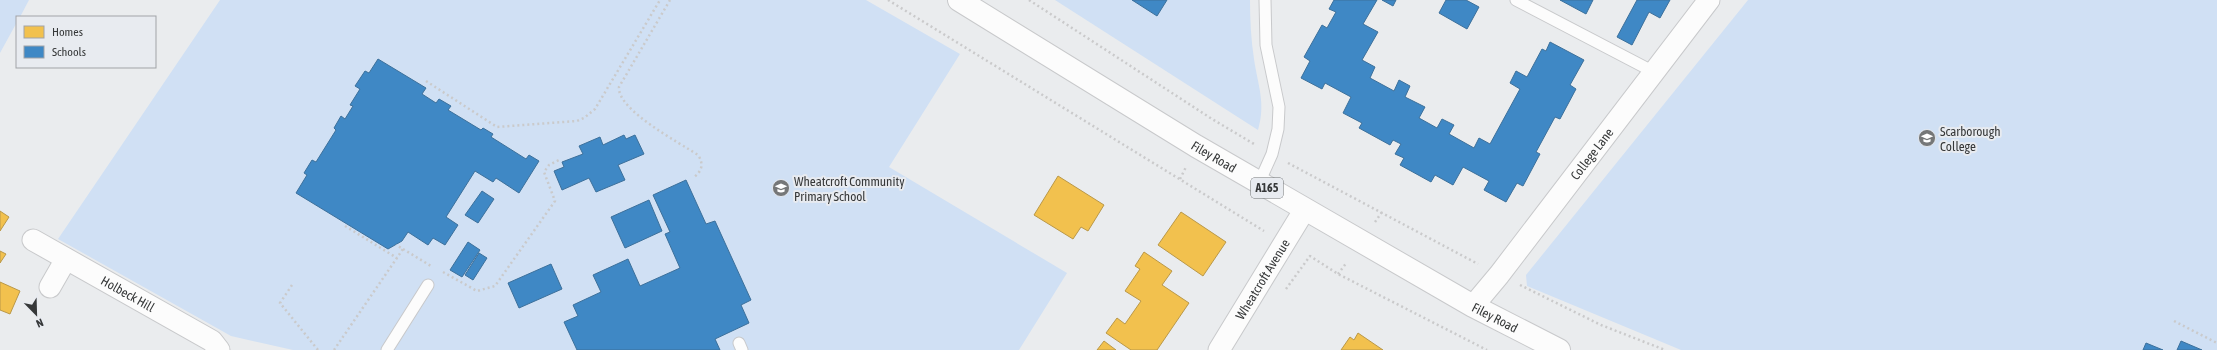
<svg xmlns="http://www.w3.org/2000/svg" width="2217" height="350" viewBox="0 0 2217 350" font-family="'Asap Condensed',sans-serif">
<rect width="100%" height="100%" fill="#eaecee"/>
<g fill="#d0e0f4">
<polygon points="0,0 29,0 20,17 17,17 17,22 0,53"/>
<polygon points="220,0 866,0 960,54 889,167 1067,273 1019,350 293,350 231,336 58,239"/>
<path d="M1055 0H1132L1157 16 1167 0H1250C1250 20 1251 40 1254 59 1258 86 1266 103 1258 130Z"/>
<polygon points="1748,0 2217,0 2217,350 1681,350 1527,286 1526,275"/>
</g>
<g fill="#f2c14e" stroke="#ba9848">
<polygon points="1058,176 1104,205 1088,231 1081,227 1073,239 1034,215"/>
<polygon points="0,211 9,217 0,231"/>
<polygon points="1181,212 1226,242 1203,276 1158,245"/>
<polygon points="0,251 6,254 0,263"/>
<polygon points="1144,252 1172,271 1162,285 1189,303 1157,350 1131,350 1106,333 1117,318 1125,324 1141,301 1125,291 1140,269 1135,266"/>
<polygon points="0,282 20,291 10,314 0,310"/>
<polygon points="1358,333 1383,350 1341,350 1350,337 1354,340"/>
<polygon points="1104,341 1116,350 1097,350"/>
</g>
<g fill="#3f88c5" stroke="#3c709b">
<polygon points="1132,0 1167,0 1157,16"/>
<polygon points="1334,0 1377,0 1363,24 1378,32 1362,60 1375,67 1370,78 1394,91 1399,80 1410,86 1405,97 1425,107 1419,118 1437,128 1442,119 1454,125 1449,134 1474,148 1479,138 1490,144 1520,89 1510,83 1516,71 1527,77 1542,49 1546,51 1550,42 1584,60 1570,85 1576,89 1560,119 1555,117 1536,152 1540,154 1523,186 1517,183 1506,202 1484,190 1489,181 1463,167 1453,185 1435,175 1431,182 1400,165 1404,158 1395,154 1401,144 1393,140 1390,145 1359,128 1362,123 1343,113 1351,97 1325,83 1322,89 1301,78 1310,61 1304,57 1322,25 1327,28 1336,12 1329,9"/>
<polygon points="1382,0 1396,0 1393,6"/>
<polygon points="1446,0 1466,0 1479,7 1467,29 1439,13"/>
<polygon points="1560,0 1593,0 1586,14"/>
<polygon points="1637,0 1670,0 1660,18 1649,12 1632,45 1617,37"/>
<polygon points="378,59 426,88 422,94 436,103 439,99 451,106 448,110 481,130 483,128 493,134 491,137 526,159 529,155 539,161 519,193 496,178 493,182 475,171 446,217 458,225 445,245 433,238 428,245 408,232 402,241 388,249 296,193 307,175 304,173 312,160 316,162 336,130 334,128 341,116 345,119 353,106 350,105 360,89 355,86 365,71 369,73"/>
<polygon points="624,135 626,139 635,135 644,154 618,165 625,180 596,192 589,178 562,190 554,171 564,167 562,162 583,154 579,146 600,137 603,145"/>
<polygon points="686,180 706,224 715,221 751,300 741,305 749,323 715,339 720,350 577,350 564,322 578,316 573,305 601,292 593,275 628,259 640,286 680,268 665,234 670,232 653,195"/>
<polygon points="482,191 494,199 478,223 465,215"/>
<polygon points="649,200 662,231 625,248 611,217"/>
<polygon points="468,242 480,250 462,277 450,270"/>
<polygon points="479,253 487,258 473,280 465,275"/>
<polygon points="551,264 562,289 519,308 508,283"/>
<polygon points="2181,341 2202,350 2177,350"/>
<polygon points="2146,343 2163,350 2143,350"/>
</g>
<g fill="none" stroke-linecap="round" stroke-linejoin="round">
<g stroke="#c8c9cb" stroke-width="13">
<g id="service">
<polyline points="1516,0 1652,71"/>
<polyline points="1259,183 1272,154 1278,129 1279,107 1266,45 1265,0"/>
<polyline points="739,343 742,350"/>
<polyline points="387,350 428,285"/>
</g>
</g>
<g stroke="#c8c9cb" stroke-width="23">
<g id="minor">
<path id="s1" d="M33 240 212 341 219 350"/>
<polyline points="50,287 66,259"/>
<path id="s2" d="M1473 306 1499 275 1709 0"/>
<path id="s3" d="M1219 350 1305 209"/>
</g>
</g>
<g stroke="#c8c9cb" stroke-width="24">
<g id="trunk">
<path id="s4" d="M959 0 1196 146 1473 306 1559 350"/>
</g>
</g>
<g stroke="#cacacb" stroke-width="2.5" stroke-dasharray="2 3" stroke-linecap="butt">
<path d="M670 0 619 87C617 110 680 143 698 155 704 164 702 171 694 177"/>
<polyline points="888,0 1264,231"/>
<polyline points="1029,0 1212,119 1254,144"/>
<polyline points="426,81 497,127 577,121 584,118 595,109 660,0"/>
<polyline points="1288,163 1478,264"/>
<polyline points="1180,179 1186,167"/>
<polyline points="1375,222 1382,212"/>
<polyline points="345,226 397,258"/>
<polyline points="403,249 431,266"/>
<polyline points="443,272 477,291 495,286 555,201 544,172 549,165 561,159"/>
<polyline points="1338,274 1347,262"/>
<polyline points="292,285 280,303 318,350"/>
<polyline points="1520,285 1601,325 1665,350"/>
<polyline points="1286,289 1310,256 1338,274 1487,350"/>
<polyline points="2174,321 2217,343"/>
<polyline points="334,350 403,249 396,245"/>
</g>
<use href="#service" stroke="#fcfcfc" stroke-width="11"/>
<use href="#minor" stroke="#fcfcfc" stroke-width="21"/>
<use href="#trunk" stroke="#fcfcfc" stroke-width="22"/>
</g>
<defs>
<g id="school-disc" transform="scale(0.9)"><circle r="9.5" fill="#757778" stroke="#e8ebf0"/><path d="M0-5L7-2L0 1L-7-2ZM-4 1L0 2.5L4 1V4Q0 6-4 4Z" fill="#fff"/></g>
</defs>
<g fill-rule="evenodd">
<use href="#school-disc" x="1927" y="138"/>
<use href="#school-disc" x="781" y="188"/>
</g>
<g text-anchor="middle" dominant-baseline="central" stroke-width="4" stroke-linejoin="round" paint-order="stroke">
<rect fill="#e8ebf0" stroke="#6b6e70" stroke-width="1" x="1251" y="178" width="32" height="20" rx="3"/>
<g font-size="12" font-weight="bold" fill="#363839">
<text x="1267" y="188">A165</text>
</g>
<g font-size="13" fill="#363839" stroke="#e8ebf0" text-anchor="start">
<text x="1940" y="131">Scarborough<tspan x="1940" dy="15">College</tspan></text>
<text x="794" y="181">Wheatcroft Community<tspan x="794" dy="15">Primary School</tspan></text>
</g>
<g font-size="13" fill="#363839" stroke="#e8ebf0">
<text stroke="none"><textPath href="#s2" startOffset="193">College Lane</textPath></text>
<text stroke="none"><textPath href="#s4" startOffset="299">Filey Road</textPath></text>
<text stroke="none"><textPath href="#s3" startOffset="83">Wheatcroft Avenue</textPath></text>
<text stroke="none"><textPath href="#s1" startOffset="109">Holbeck Hill</textPath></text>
<text stroke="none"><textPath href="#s4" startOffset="623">Filey Road</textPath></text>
</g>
</g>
<rect x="16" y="16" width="140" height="52" fill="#e8ebf0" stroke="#a1a3a7"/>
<rect x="24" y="26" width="20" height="12" fill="#f2c14e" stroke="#a1a3a7"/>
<text x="52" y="36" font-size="12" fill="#363839">Homes</text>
<rect x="24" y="46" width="20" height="12" fill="#3f88c5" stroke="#a1a3a7"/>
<text x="52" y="56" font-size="12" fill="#363839">Schools</text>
<g transform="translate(36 314) rotate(157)" stroke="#e8ebf0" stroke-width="3" paint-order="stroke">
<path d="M0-3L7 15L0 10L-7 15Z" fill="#363839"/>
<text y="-6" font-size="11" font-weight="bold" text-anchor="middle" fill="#363839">N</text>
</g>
</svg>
